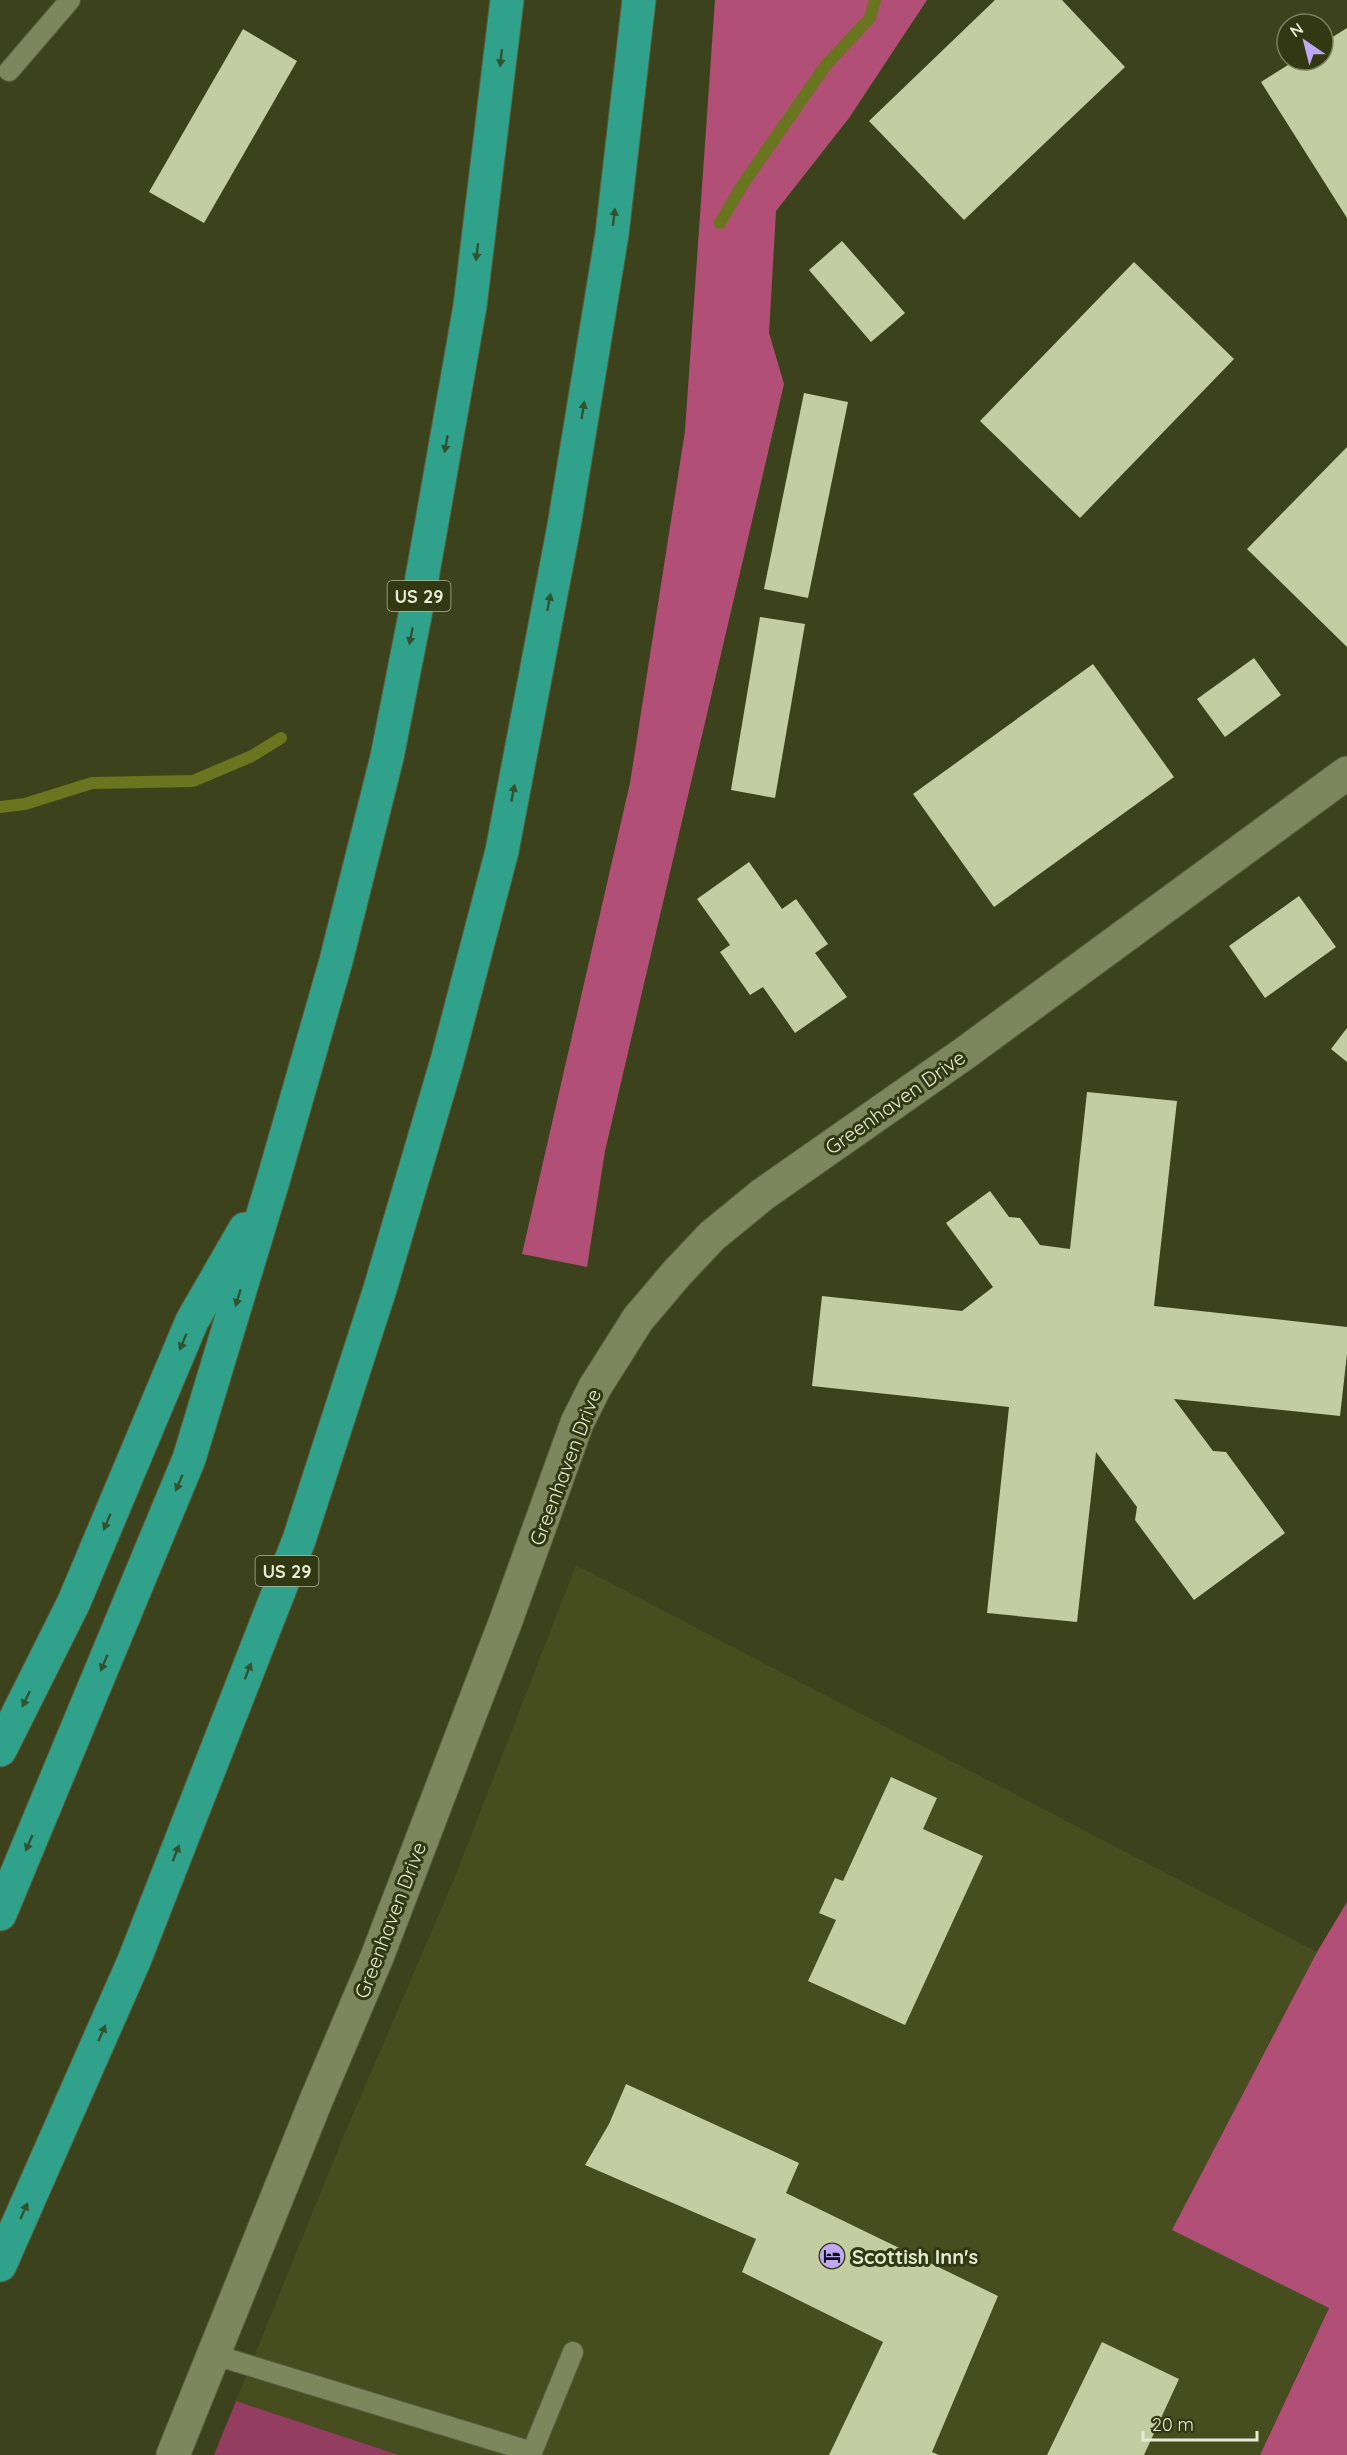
<svg xmlns="http://www.w3.org/2000/svg" width="1347" height="2455" viewBox="0 0 1347 2455" font-family="Quicksand,sans-serif">
<rect width="100%" height="100%" fill="#3c431c"/>
<polygon fill="#464d1e" points="576,1565 1317,1952 1173,2230 1329,2307 1260,2455 399,2455 236,2401 342,2140 455,1877"/>
<polygon fill="#933d60" points="236,2401 399,2455 214,2455"/>
<g fill="#b24f77">
<polygon points="715,0 927,0 849,118 776,211 769,333 784,384 605,1151 587,1267 522,1254 630,783 685,431"/>
<polygon points="1347,1902 1347,2455 1260,2455 1329,2308 1172,2230 1317,1952"/>
</g>
<g fill="none" stroke-linecap="round" stroke-linejoin="round">
<g stroke="#69751f" stroke-width="12">
<polyline points="720,223 743,184 826,65 870,18 875,0"/>
<polyline points="0,807 25,804 92,783 193,781 252,756 281,738"/>
</g>
</g>
<g fill="#c4cda1">
<polygon points="995,0 1062,0 1125,67 964,220 869,121"/>
<polygon points="1347,28 1347,218 1261,82 1296,60 1323,60 1323,43"/>
<polygon points="243,29 297,61 204,223 149,192"/>
<polygon points="842,241 905,313 871,342 809,270"/>
<polygon points="1134,262 1234,359 1080,518 980,421"/>
<polygon points="804,393 848,402 808,598 764,589"/>
<polygon points="1347,447 1347,647 1247,549"/>
<polygon points="760,617 805,624 775,798 731,790"/>
<polygon points="1254,658 1281,695 1225,737 1197,699"/>
<polygon points="1093,664 1174,777 994,907 913,794"/>
<polygon points="749,862 782,909 796,899 828,944 815,953 847,997 795,1033 763,987 750,995 720,952 730,945 697,899"/>
<polygon points="1299,896 1336,947 1265,998 1229,946"/>
<polygon points="1347,1028 1347,1062 1331,1049"/>
<polygon points="1087,1092 1177,1101 1154,1306 1347,1327 1347,1354 1340,1416 1174,1399 1213,1451 1226,1452 1285,1533 1194,1600 1135,1520 1137,1507 1096,1452 1077,1622 987,1613 1009,1407 812,1386 822,1296 962,1311 993,1287 946,1223 990,1191 1009,1217 1020,1218 1040,1245 1070,1249"/>
<polygon points="891,1777 937,1798 923,1829 983,1856 905,2025 808,1981 836,1920 819,1913 835,1878 843,1881"/>
<polygon points="626,2084 799,2163 786,2193 998,2296 932,2452 939,2455 829,2455 883,2342 742,2272 756,2239 585,2165 609,2124"/>
<polygon points="1102,2342 1179,2379 1144,2455 1047,2455"/>
</g>
<g fill="none" stroke-linecap="round" stroke-linejoin="round">
<g stroke="#5a5f3d" stroke-width="22">
<g id="lane">
<polyline points="9,71 70,0"/>
<polyline points="215,2355 532,2452 573,2352"/>
</g>
</g>
<g stroke="#5a5f3d" stroke-width="35">
<polyline id="street" points="173,2455 317,2098 377,1957 505,1623 577,1423 595,1387 638,1319 677,1273 712,1236 762,1195 965,1053 1347,773"/>
</g>
<g stroke="#5a5f3d" stroke-width="35">
<g id="highway">
<polyline points="0,1750 74,1602 192,1321 245,1229"/>
<polyline points="0,1914 189,1459 273,1181 336,961 387,757 419,595 470,306 507,0"/>
<polyline points="0,2265 134,1961 299,1540 380,1289 447,1061 502,851 564,526 612,234 639,0"/>
</g>
</g>
<use href="#lane" stroke="#7e865e" stroke-width="20"/>
<use href="#street" stroke="#7e865e" stroke-width="33"/>
<use href="#highway" stroke="#30a28c" stroke-width="33"/>
</g>
<defs><path id="oneway-solid" d="M-6-.8H1V-3.2L6.5 0L1 3.2V.8H-6Z" transform="scale(1.5)"/></defs>
<g fill="#325230">
<use href="#oneway-solid" transform="translate(501 58) rotate(96)"/>
<use href="#oneway-solid" transform="translate(614 217) rotate(-83)"/>
<use href="#oneway-solid" transform="translate(477 252) rotate(97)"/>
<use href="#oneway-solid" transform="translate(583 410) rotate(-81)"/>
<use href="#oneway-solid" transform="translate(446 444) rotate(100)"/>
<use href="#oneway-solid" transform="translate(549 602) rotate(-79)"/>
<use href="#oneway-solid" transform="translate(411 636) rotate(101)"/>
<use href="#oneway-solid" transform="translate(513 793) rotate(-79)"/>
<use href="#oneway-solid" transform="translate(238 1298) rotate(107)"/>
<use href="#oneway-solid" transform="translate(183 1342) rotate(113)"/>
<use href="#oneway-solid" transform="translate(179 1483) rotate(113)"/>
<use href="#oneway-solid" transform="translate(107 1522) rotate(113)"/>
<use href="#oneway-solid" transform="translate(104 1663) rotate(113)"/>
<use href="#oneway-solid" transform="translate(248 1671) rotate(-69)"/>
<use href="#oneway-solid" transform="translate(26 1699) rotate(116)"/>
<use href="#oneway-solid" transform="translate(29 1843) rotate(113)"/>
<use href="#oneway-solid" transform="translate(176 1853) rotate(-69)"/>
<use href="#oneway-solid" transform="translate(102 2033) rotate(-66)"/>
<use href="#oneway-solid" transform="translate(24 2211) rotate(-66)"/>
</g>
<defs>
<g id="hotel-disc" transform="scale(1.35)"><circle r="9.5" fill="#bea9f4" stroke="#323811"/><path d="M-6-4.5h1.5V1H6V5H4.5V3h-9V5H-6ZM-4 0a1.8 1.8 0 1 1 3.6 0ZM.5 0V-2.5h3Q6-2.5 6 0Z" fill="#111"/></g>
</defs>
<g fill-rule="evenodd">
<use href="#hotel-disc" x="832" y="2256"/>
</g>
<g text-anchor="middle" dominant-baseline="central" stroke-width="6" stroke-linejoin="round" paint-order="stroke">
<g fill="#323811" stroke="#b0b59a" stroke-width="1.5">
<rect x="387.5" y="581" width="63" height="30" rx="4.5"/>
<rect x="255.5" y="1556" width="63" height="30" rx="4.5"/>
</g>
<g font-size="18" font-weight="bold" fill="#e6ebd5">
<text x="419" y="596">US 29</text>
<text x="287" y="1571">US 29</text>
</g>
<g font-size="20" fill="#e6ebd5" stroke="#323811">
<text transform="translate(895 1102) rotate(-35)">Greenhaven Drive</text>
<text transform="translate(565 1467) rotate(-69)">Greenhaven Drive</text>
<text transform="translate(390 1920) rotate(-69)">Greenhaven Drive</text>
</g>
<g font-size="20" font-weight="bold" fill="#e6ebd5" stroke="#323811" text-anchor="start">
<text x="852" y="2256">Scottish Inn's</text>
</g>
</g>
<g transform="translate(1305 42) rotate(325)"><circle r="28" fill="#323811" stroke="#7a805f" stroke-width="1.5"/>
<path d="M0-4.5L10 22L0 15L-10 22Z" fill="#bea9f4"/>
<text y="-9" font-size="16" font-weight="bold" text-anchor="middle" fill="#e6ebd5">N</text>
</g>
<path d="M1143 2431v9h114v-9" fill="none" stroke="#e6ebd5" stroke-width="3"/>
<text x="1152" y="2431" font-size="18" fill="#e6ebd5" stroke="#323811" stroke-width="4.5" paint-order="stroke">20 m</text>
</svg>
